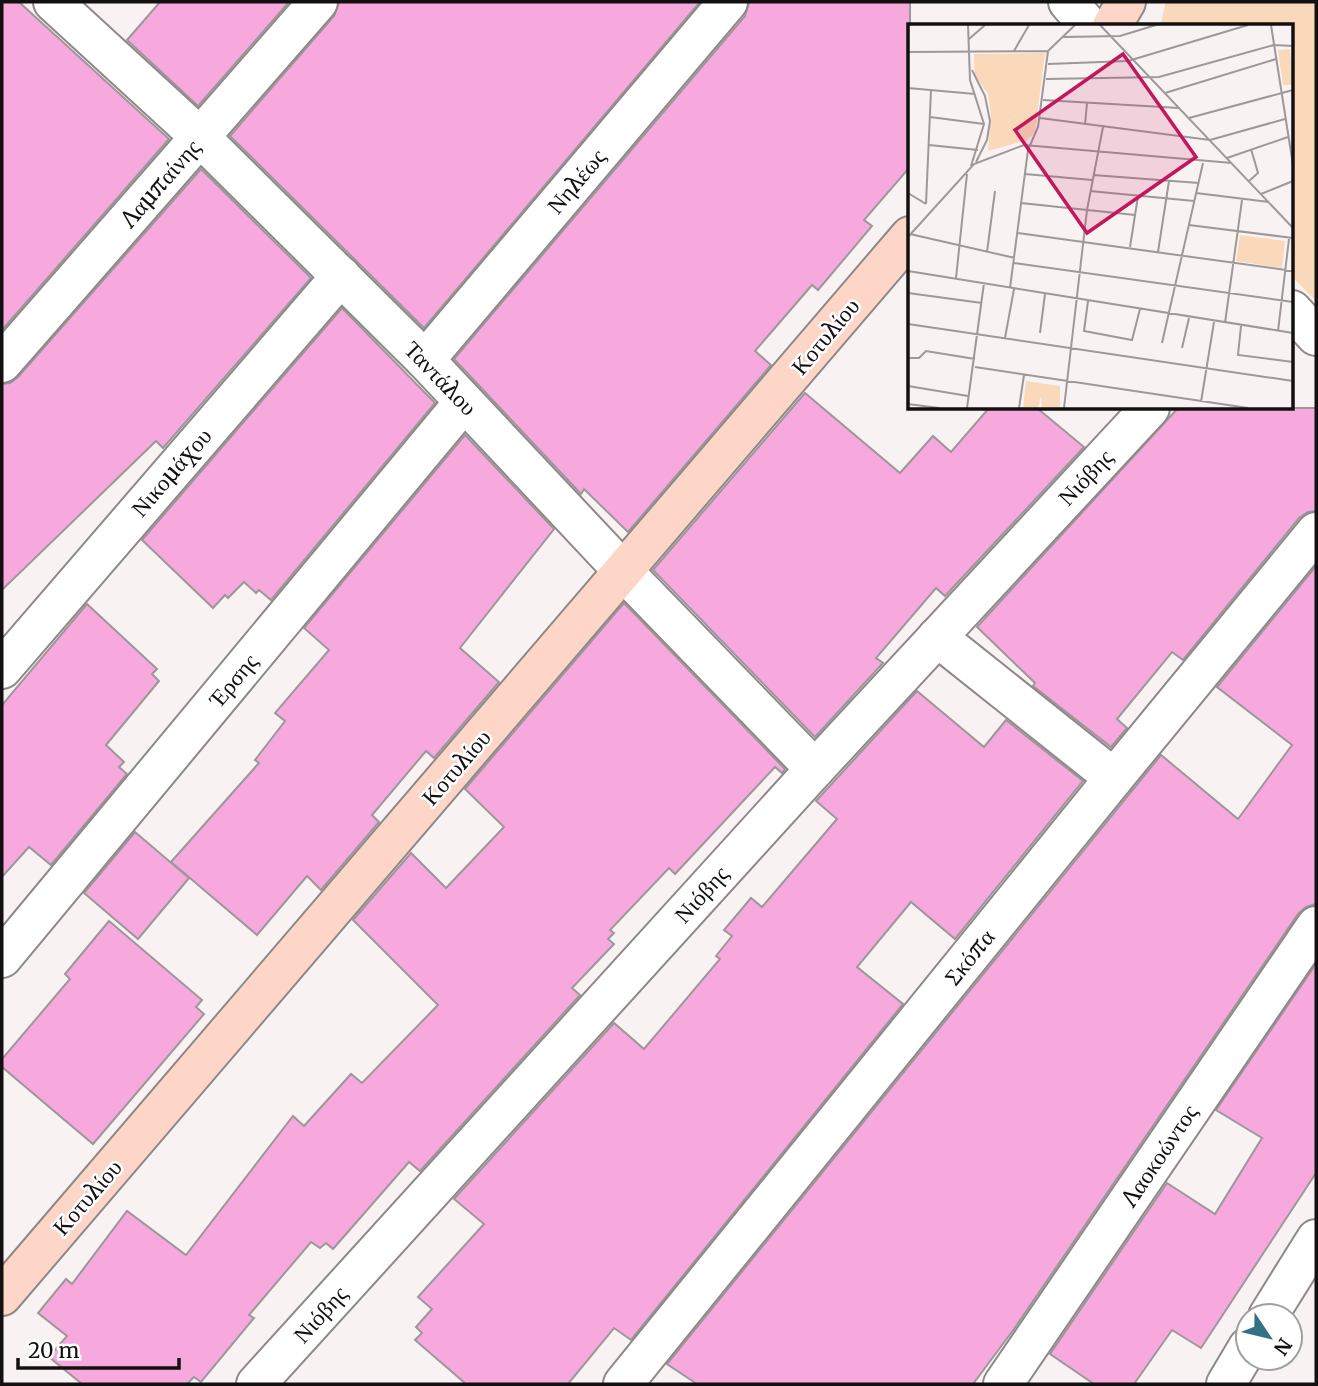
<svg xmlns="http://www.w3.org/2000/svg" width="1318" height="1386" viewBox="0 0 1318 1386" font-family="Merriweather,serif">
<rect width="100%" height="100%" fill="#f9f2f3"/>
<polygon fill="#f9d9b9" points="1166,2 1316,2 1316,301 1292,277 1292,26 1160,26"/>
<g fill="#f7a9dd" stroke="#9c979a" stroke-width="2">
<polygon points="2,2 19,2 169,139 2,330"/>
<polygon points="160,2 289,2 198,106 127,40"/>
<polygon points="339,2 700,2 424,328 230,136 334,16"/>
<polygon points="749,2 910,2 910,167 864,220 872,226 818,290 812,285 755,351 771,365 628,532 584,489 581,494 454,359 745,16"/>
<polygon points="201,169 311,278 163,448 156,441 2,590 2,384 10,383 18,377"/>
<polygon points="342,308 435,403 271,600 259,590 256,593 244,582 228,598 225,595 213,608 142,540"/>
<polygon points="805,393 900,473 933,436 951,452 989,408 1037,408 1084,447 945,596 936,588 876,658 883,663 815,737 653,570"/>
<polygon points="1178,408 1316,408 1316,511 1308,512 1299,518 1183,660 1172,652 1117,719 1127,728 1111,747 1033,686 1035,683 977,627"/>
<polygon points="465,435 554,529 460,648 499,682 434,758 426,751 372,815 379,822 321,890 307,876 257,935 171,862 259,763 255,760 285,721 275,713 329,650 304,628"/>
<polygon points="1316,566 1316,904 1306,907 1298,914 1014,1329 973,1384 697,1384 667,1364 1161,755 1238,819 1292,745 1217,687"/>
<polygon points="624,603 785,769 782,773 775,767 675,874 669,868 610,930 614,933 608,939 614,944 572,988 580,995 420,1171 409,1162 333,1249 326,1243 320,1248 311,1242 249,1315 254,1318 201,1382 194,1377 187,1384 82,1384 49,1357 67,1336 38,1313 66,1279 72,1284 127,1211 186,1255 293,1116 304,1126 351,1074 362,1083 438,1005 353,920 411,853 446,888 504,827 465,789"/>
<polygon points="87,604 157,669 152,674 159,681 106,745 124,762 119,767 127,774 51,865 29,847 2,877 2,705"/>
<polygon points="917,691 984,747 1006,720 1083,781 955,939 911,902 857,967 903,1004 631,1340 614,1328 568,1384 466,1384 415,1340 422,1333 416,1327 432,1309 418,1297 484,1224 454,1199 614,1023 644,1049 720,959 716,956 732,936 724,930 751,898 762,907 837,819 816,801"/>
<polygon points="135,832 189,878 138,939 84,893"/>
<polygon points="109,921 202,1000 196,1007 204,1014 93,1144 2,1067 2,1059 70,979 65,974"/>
<polygon points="1316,964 1316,1173 1201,1348 1172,1330 1134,1384 1094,1384 1050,1354 1167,1183 1215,1214 1262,1138 1216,1110"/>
</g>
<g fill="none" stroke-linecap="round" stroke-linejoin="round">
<g stroke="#8e8888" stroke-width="42">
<g id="street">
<polyline points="53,2 200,137 425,360 624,572 815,769"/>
<polyline points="1068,2 1089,26"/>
<polyline points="1292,310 1316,336"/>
<polyline points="425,360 728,2"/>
<polyline points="2,363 318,2"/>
<polyline points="937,637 1114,778"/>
<polyline points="2,669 341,276"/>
<polyline points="2,958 464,402"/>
<polyline points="1268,1316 1316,1239"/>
<polyline points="256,1384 815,769 1150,408"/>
<polyline points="623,1384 1114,778 1316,532"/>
<polyline points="1003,1384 1316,926"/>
<polyline points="1226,1384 1248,1347"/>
</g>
</g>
<g stroke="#8e8888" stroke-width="42">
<g id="secondary">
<polyline points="1112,26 1126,2"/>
<polyline points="2,1296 910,236"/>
</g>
</g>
<use href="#street" stroke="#fff" stroke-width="38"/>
<use href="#secondary" stroke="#fed6c8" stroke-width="38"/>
</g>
<g text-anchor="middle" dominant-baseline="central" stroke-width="5" stroke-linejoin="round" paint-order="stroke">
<g font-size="23" fill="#131011" stroke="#fff">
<text transform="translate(576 181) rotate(-50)">Νηλέως</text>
<text transform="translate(160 183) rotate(-49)">Λαμπαίνης</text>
<text transform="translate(825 336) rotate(-50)">Κοτυλίου</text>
<text transform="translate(441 378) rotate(46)">Ταντάλου</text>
<text transform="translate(171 472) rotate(-49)">Νικομάχου</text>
<text transform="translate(1085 477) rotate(-47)">Νιόβης</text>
<text transform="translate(233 680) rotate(-50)">Έρσης</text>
<text transform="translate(456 767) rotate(-49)">Κοτυλίου</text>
<text transform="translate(701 894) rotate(-48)">Νιόβης</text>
<text transform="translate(969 957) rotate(-51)">Σκόπα</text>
<text transform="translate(1159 1155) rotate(-56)">Λαοκοώντος</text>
<text transform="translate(87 1197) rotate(-49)">Κοτυλίου</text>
<text transform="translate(320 1314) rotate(-48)">Νιόβης</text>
</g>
</g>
<g transform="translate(908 24)">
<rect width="385" height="385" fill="#f9f2f3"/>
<path d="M382 25 385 61H375L370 26ZM137 29 127 108 119 116 80 127 83 91 80 70 67 51 66 30ZM332 211 377 217 374 244 328 237ZM118 357 152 362V384H134L133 372 130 384H115Z" fill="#f9d9b9"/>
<path fill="none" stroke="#9d9899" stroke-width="2" d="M60 1 62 56 76 100 63 142M192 1 385 204M363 1 385 141M155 13 212 12 248 1M61 15 77 1M106 27 121 1M140 27 167 1M0 28 140 27M140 40 220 37 340 1M64 46 77 72 82 97 79 116 68 138M138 55 251 53 366 21 385 22M0 64 67 70M257 69 368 35M135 76 271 84M22 93 76 100M132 94 302 116 377 95M281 94 385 66M177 101 179 79M21 121 70 126M319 134 380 113M117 150 184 156M185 151 291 159M341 157 350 149 343 125M182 167 286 177M0 169 18 180M288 169 361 178M353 170 385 157M113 179 227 191M18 180 23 66M281 201 385 214M110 209 385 247M2 210 107 234M0 213 66 140 116 121 324 139M222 223 230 172M79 228 87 167M250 228 261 157M106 239 385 278M0 247 385 309M48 254 59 150M102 264 120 126 130 103 140 27M0 269 74 279M180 277 176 307 224 316 232 285M317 299 334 176M0 300 385 357M333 302 330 331 385 338M370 307 381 215M132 309 137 270M97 314 106 265M254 319 295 139M274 324 281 294M0 334H11L18 327 67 335M67 343 340 384M0 362 60 372M293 378 306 298M0 380 31 384M59 384 76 259M111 384 116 351M156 384 179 186 195 103"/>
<path fill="#c2185b" fill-opacity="0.15" stroke="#c2185b" stroke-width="3.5" d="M215 30 288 133 179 209 107 106Z"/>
<rect width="385" height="385" fill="none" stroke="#131011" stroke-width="3.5"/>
</g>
<rect width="1318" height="1386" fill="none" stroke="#131011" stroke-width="7"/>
<g transform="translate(1269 1337) rotate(125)"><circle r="33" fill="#ffffff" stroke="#a19fa0" stroke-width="2"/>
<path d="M0-5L12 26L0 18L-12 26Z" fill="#327186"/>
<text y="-10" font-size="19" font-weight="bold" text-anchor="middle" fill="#131011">N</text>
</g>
<path d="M18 1358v10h161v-10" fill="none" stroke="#131011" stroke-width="3.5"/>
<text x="28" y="1358" font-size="21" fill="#131011" stroke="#ffffff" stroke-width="5" paint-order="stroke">20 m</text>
</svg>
